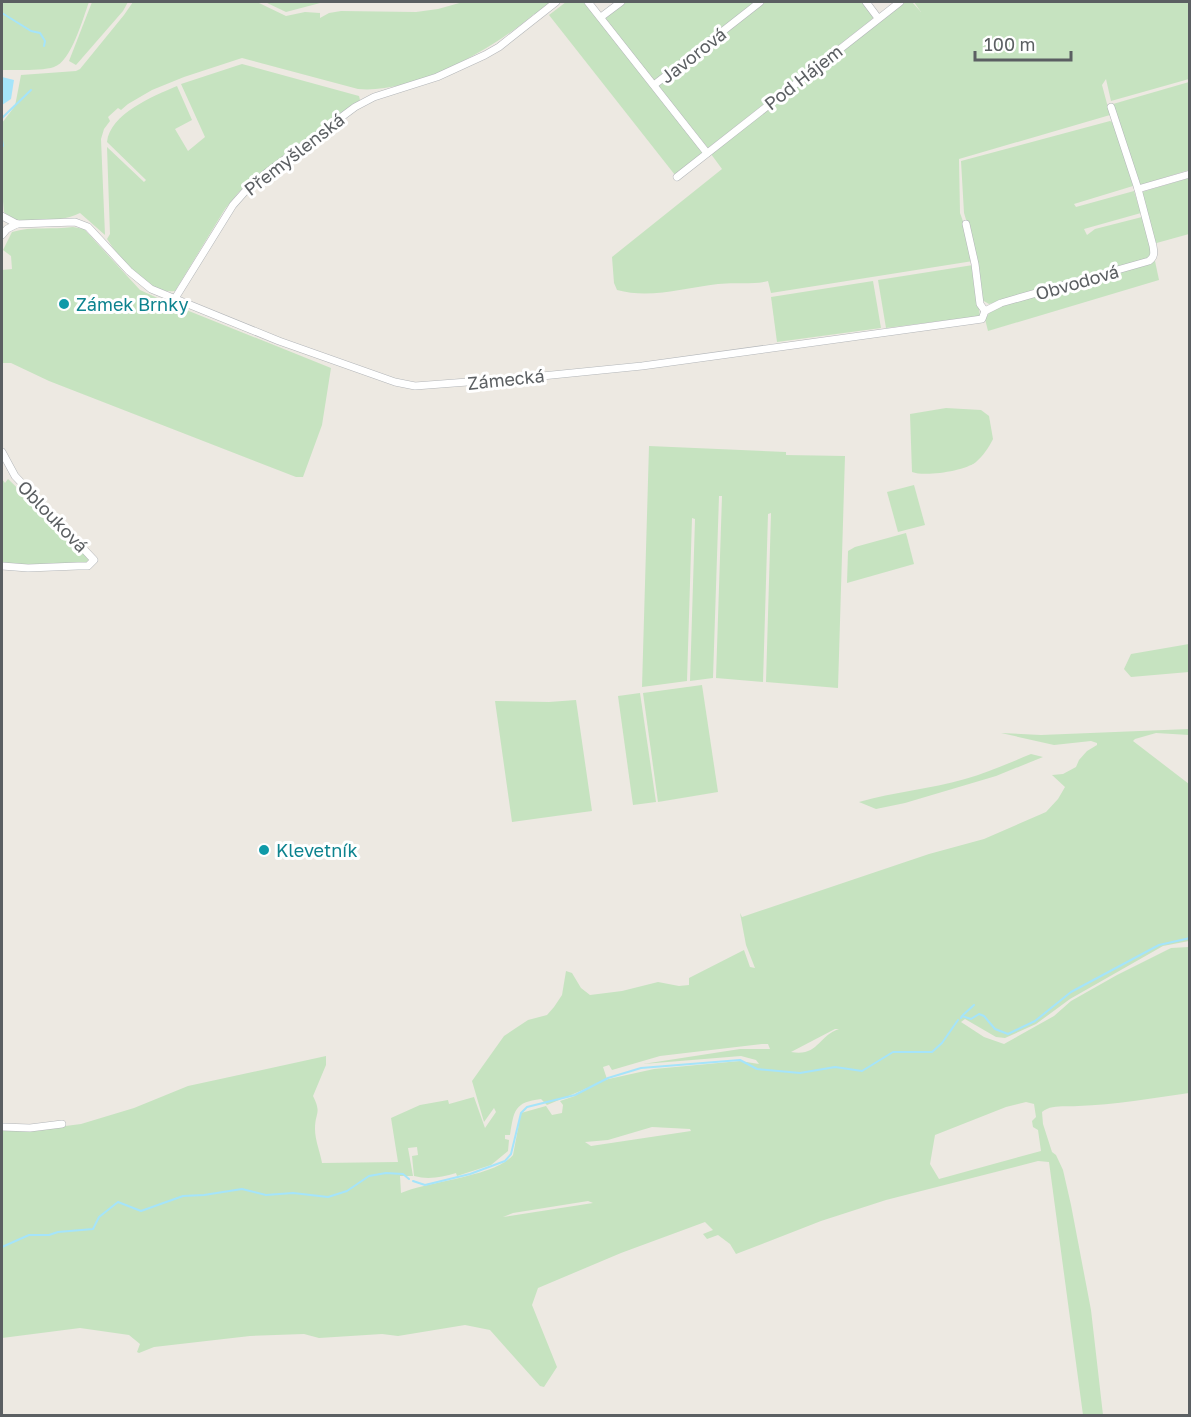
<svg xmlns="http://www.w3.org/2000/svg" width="1191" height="1417" viewBox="0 0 1191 1417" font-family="'Golos Text',sans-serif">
<rect width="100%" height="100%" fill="#ede9e2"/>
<g fill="#c6e3c0" fill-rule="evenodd">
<path d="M2 2H89C83 18 71 62 54 67 43 71 14 70 2 70Z"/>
<polygon points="92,2 128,2 123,11 76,65 69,61"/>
<path d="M133 2H257L286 16 305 12 320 13V18L329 13 341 11 416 12 438 9 463 2H551L535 16 534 14C492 50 414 94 358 89L242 58 184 77 152 90 128 104 121 110 118 108 108 117 110 121 104 129 101 139 105 235 80 213C61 223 34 220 12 220L4 212 2 190V123L15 106 21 75 76 71 80 69 124 15Z"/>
<polygon points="265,2 324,2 286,12"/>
<polygon points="566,2 584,2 703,152 675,175 549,15"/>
<polygon points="626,2 755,2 654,81 605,18"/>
<polygon points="765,2 864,2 876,16 708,148 658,86"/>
<path d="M904 2H912L921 12 914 2H1189V79L1111 101 1106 79 1102 85 1110 115 959 159 960 213 969 238 973 261 771 293 768 281C754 285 734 282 718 284 684 288 650 299 617 290L614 283 612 257 722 169 711 154Z"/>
<path d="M242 64 359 96 360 100 283 160 255 177 238 193 225 209 175 291C147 295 121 260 107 239L110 234 107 147 144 182 146 180 107 142C110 114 153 96 177 86L192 120 175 129 188 151 205 137 181 84Z"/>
<polygon points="1189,82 1189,170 1140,185 1113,104"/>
<polygon points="1110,121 1114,123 1133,186 1074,204 1076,207 1134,191 1141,213 1084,229 1087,235 1095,229 1142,217 1152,253 1148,259 989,304 982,300 971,236 964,213 961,161"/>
<polygon points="1189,178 1189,234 1153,244 1142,192"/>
<path d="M73 227 84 229 140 290 164 301 331 368 322 425 303 477H296L49 381 11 363H2V270L12 269 11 256 3 250 12 232C32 226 52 230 73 227Z"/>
<polygon points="1155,261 1159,280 988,331 985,319 993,308"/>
<polygon points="973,265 980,316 886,328 878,280"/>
<polygon points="873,281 881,328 777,342 771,297"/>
<path d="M946 408 981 410 989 416 993 439C989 447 983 456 976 462 965 471 925 477 912 472L910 414Z"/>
<polygon points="649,446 786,452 786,455 845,456 838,688 766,682 771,513 768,514 763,682 716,678 722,496 719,496 713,678 690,681 695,519 692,518 687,681 642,687"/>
<polygon points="2,479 5,483 8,479 90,558 85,564 2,564"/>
<polygon points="914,485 925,525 898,532 887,492"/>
<polygon points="906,533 914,564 847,583 848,551 855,547"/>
<polygon points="1189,644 1189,672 1131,677 1124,669 1131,654"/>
<polygon points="702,685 718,792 658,802 643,693"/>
<polygon points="640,693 656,802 633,805 618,696"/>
<polygon points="576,700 592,811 512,822 495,701 549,702"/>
<path d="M1189 729V735L1156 733 1135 739 1133 741 1189 784V941L1163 946 1070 999 1036 1024 1005 1038 996 1037 965 1019 961 1022 984 1037 1004 1044 1054 1016 1071 1001 1117 975 1171 948 1189 947V1093C1153 1098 1115 1105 1078 1106 1066 1107 1051 1104 1042 1112L1043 1124 1052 1152 1056 1155 1063 1170 1071 1205 1091 1310 1103 1415H1083L1049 1162 1038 1161 886 1200 821 1221 736 1254 730 1244 718 1235 707 1239 703 1234 713 1230 705 1222 621 1253 538 1288 532 1305 557 1367 544 1387 540 1386 490 1330 465 1325 398 1336 382 1334 319 1338 304 1334 250 1336 154 1347 139 1353 137 1352 140 1344 129 1335 80 1328 2 1338V1129L27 1131 81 1124 134 1108 188 1086 326 1056V1065L313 1096C322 1114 315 1112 315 1129 315 1140 320 1152 322 1163L398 1162 391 1118 420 1105 448 1100 449 1104 474 1097 485 1128 496 1112 494 1108 484 1122 472 1081 504 1036 528 1020 547 1015 554 1007 562 995 566 971 572 973 581 988 590 995 622 991 658 982 679 986 689 985V978L744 950 750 967 755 968 746 945 740 913 742 917 929 854 984 839 1046 812 1058 799 1065 787 1052 775 1063 774 1076 767 1079 760 1087 751 1097 745V743L1091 741 1054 745 1001 733 1041 735ZM835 1029H839C818 1036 818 1057 791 1052ZM762 1044H768L770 1049H740L643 1064 741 1056 756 1060 759 1064 740 1061 654 1069 604 1080 607 1079 603 1067 609 1065 612 1070 660 1056ZM590 1087 575 1096 560 1101 563 1105 562 1113 552 1115 546 1106 521 1113 513 1155C497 1176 425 1182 401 1193L400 1176H413L408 1148 417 1147 418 1155 412 1156 414 1176C429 1180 442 1177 456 1173L457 1176 491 1165 508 1151 509 1140 505 1139V1135H510C514 1111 514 1102 541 1099L547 1105ZM1026 1102 1034 1104 1036 1117 1032 1121 1033 1127 1038 1130 1041 1151 939 1179 930 1164 935 1135 1006 1107ZM652 1127 690 1129 691 1131 591 1146 585 1142 608 1140ZM588 1201 593 1203 503 1217 513 1213Z"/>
<path d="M1031 754 1043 757 996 776 905 803 876 809 859 802C894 792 930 789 965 779 987 773 1009 763 1031 754Z"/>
</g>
<polygon fill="#a5e4fa" points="2,77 14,80 11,99 2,105"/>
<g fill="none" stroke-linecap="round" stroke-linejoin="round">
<g stroke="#a5e4fa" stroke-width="2">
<polyline points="2,13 31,31 40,33 45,41 44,46"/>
<polyline points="2,118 31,90"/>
<polyline points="2,140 3,146"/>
<polyline points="963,1015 974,1005"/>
<polyline points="961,1018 962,1016 971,1019 979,1014 984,1016 995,1029 1008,1034 1035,1021 1071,992 1159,945 1190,938"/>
<polyline points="413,1181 425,1185 470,1174 505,1161 511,1154 521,1113 527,1107 575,1095 608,1078 641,1068 740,1060 757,1069 800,1073 835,1067 862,1071 893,1052 932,1052 942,1043 958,1020"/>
<polyline points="2,1247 29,1235 49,1235 58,1232 93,1229 99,1217 118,1202 141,1211 183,1196 204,1195 242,1189 266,1195 293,1193 328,1197 347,1191 369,1176 386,1173 403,1174 409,1179"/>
</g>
<g stroke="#b3b6b9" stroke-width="8">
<g id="minor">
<polyline points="588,2 707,153"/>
<polyline points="866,2 878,18"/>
<polyline points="601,17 621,2"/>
<polyline points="654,85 760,2"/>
<polyline points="677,177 900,2"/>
<polyline points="1138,189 1190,174"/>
<path d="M2 216 17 224 75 222 88 227 129 271 151 289 279 341 395 382 415 386 532 377 642 366 968 321 982 319 985 311 1001 303 1149 261C1155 257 1154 252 1153 246L1138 189 1111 107"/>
<polyline points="966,224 975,264 980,304 985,311"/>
<polyline points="2,235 7,229 17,224"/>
<polyline points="174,300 233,205 249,187 265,174 355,107 374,97 437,77 485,55 499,47 556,2"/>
<polyline points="2,452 15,476 94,560 88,566 78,566 28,568 2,566"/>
<polyline points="2,1127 30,1128 62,1124"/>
</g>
</g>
<use href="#minor" stroke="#fff" stroke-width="7"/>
</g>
<g fill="#0f9aa8" stroke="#fff" stroke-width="2">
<circle cx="64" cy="304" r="6"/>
<circle cx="264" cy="850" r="6"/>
</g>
<g text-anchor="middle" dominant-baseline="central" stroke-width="6" stroke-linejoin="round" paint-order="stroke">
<g font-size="18" fill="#5b5f62" stroke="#fff">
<text transform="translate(693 55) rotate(-38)">Javorová</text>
<text transform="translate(803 77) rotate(-38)">Pod Hájem</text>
<text transform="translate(294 154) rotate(-38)">Přemyšlenská</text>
<text transform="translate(1077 282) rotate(-16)">Obvodová</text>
<text transform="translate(506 379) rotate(-6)">Zámecká</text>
<text transform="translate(53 516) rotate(46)">Oblouková</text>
</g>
<g font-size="18" fill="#0d838f" stroke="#fff" text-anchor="start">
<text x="76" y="304">Zámek Brnky</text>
<text x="276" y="850">Klevetník</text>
</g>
</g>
<rect width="1191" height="1417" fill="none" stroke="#5b5f62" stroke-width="6"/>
<path d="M975 51v9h96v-9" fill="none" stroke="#5b5f62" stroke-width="3"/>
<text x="984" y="51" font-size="18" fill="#5b5f62" stroke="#ffffff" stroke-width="4.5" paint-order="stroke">100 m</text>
</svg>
